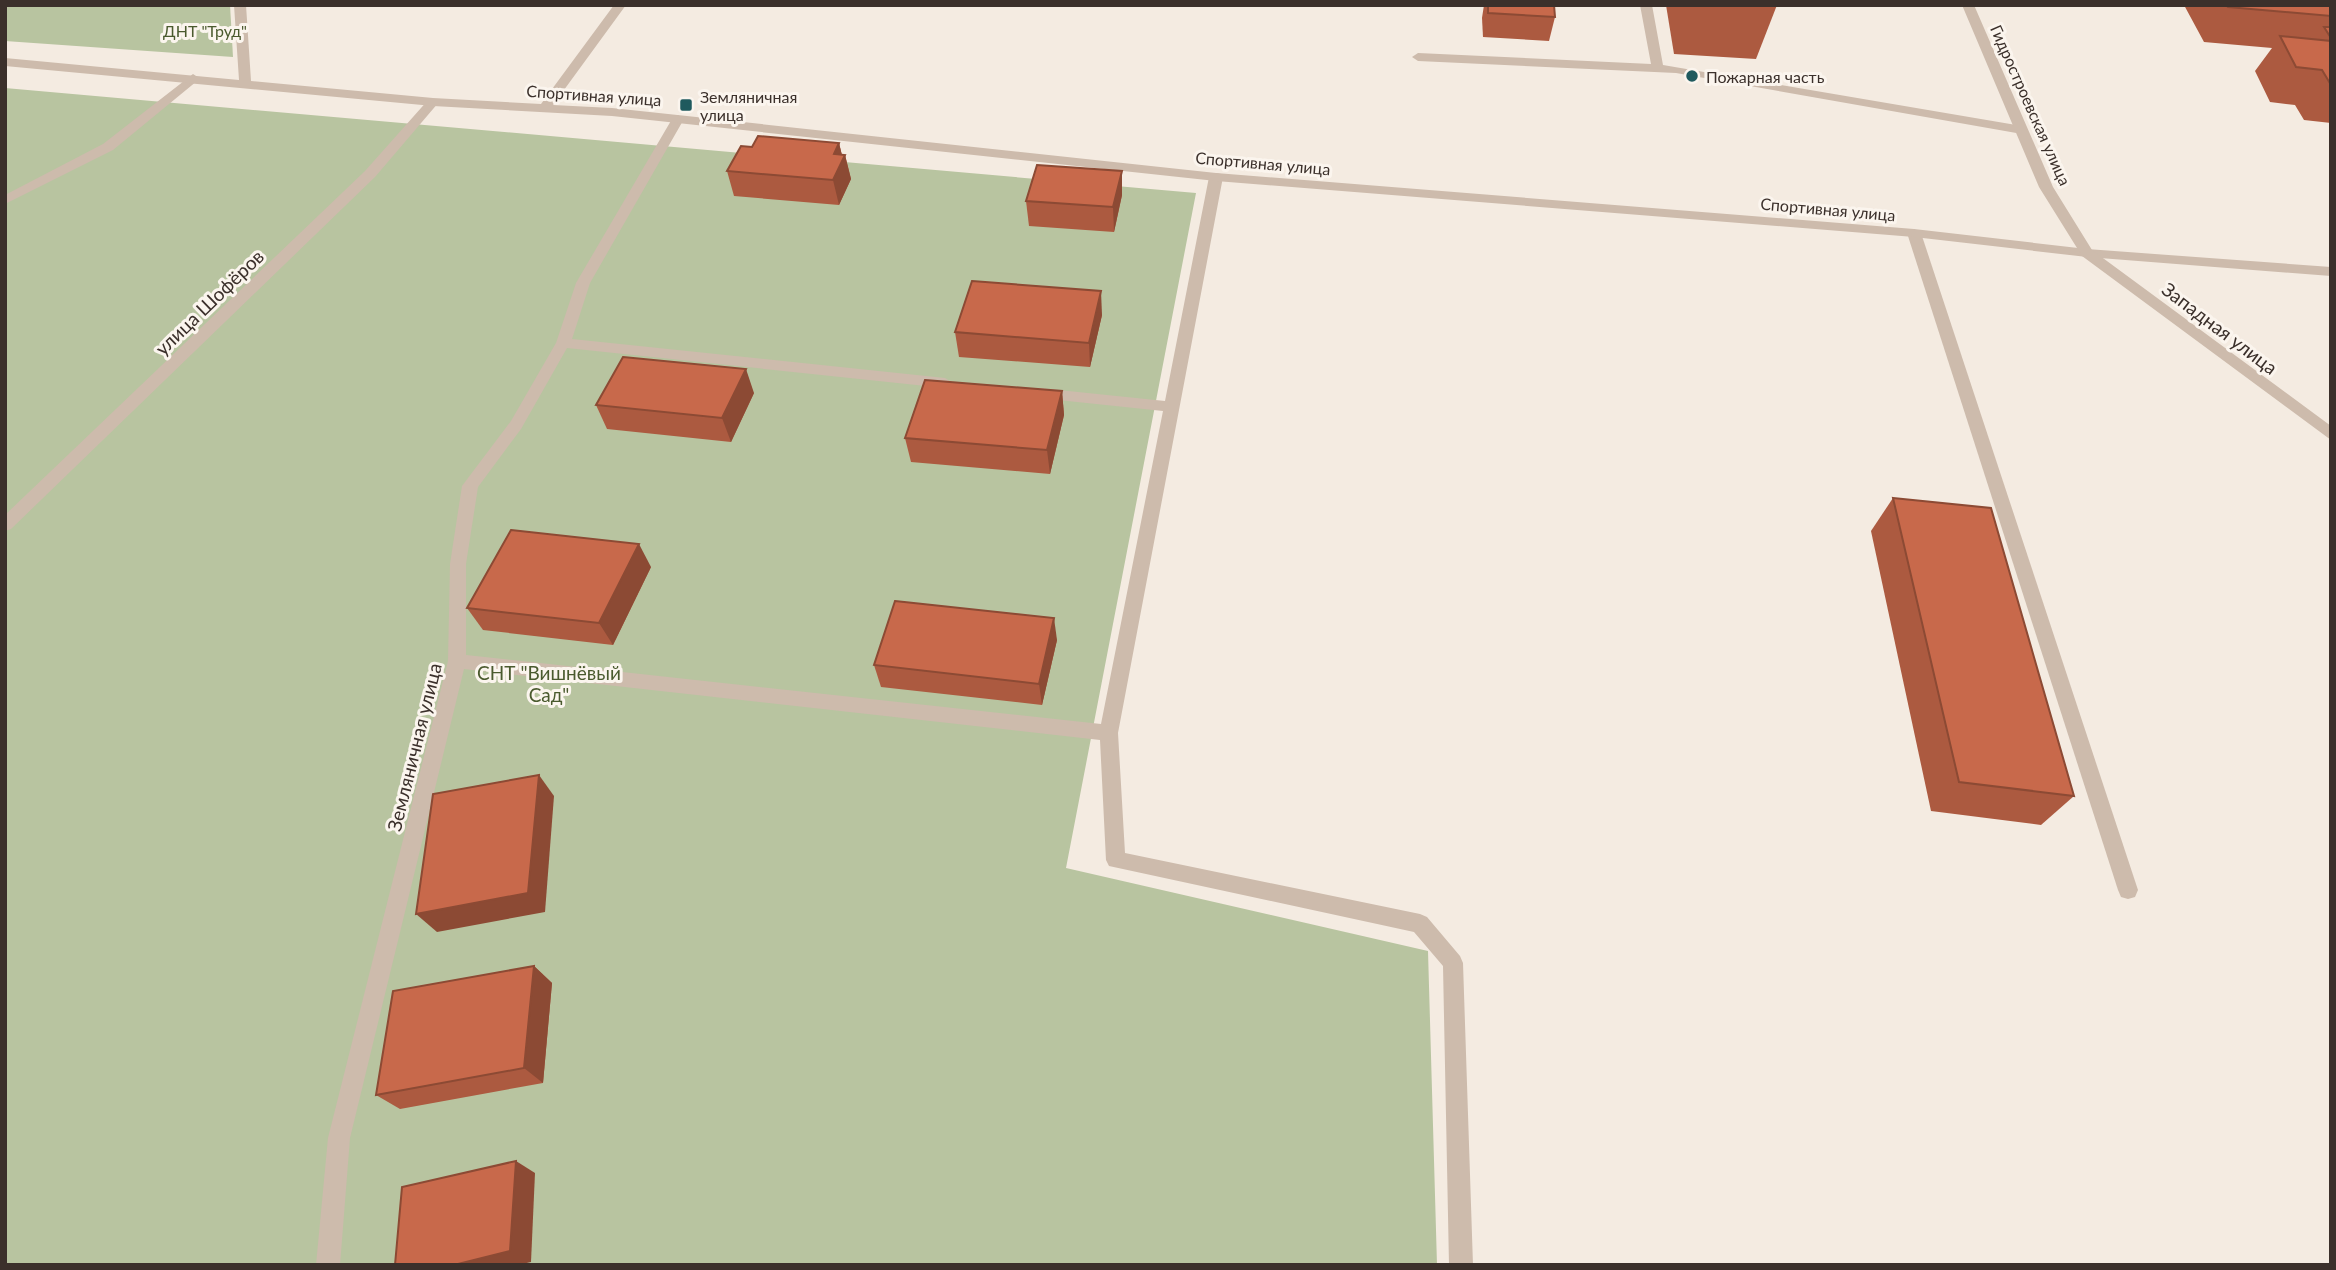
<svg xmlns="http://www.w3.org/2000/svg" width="2336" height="1270" viewBox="0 0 2336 1270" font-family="Lato,sans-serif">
<rect width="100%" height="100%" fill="#f4ebe1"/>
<g fill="#b8c4a0">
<polygon points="5,5 230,5 233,57 5,41"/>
<polygon points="5,88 1196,193 1066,868 1428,951 1437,1265 5,1265"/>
</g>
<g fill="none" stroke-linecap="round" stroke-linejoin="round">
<g fill="#cdbbac" fill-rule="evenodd">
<polygon points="1640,5 1652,5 1663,65 2022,126 2028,130 2022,134 1676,73 1418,61 1412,57 1418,53 1651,64"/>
<polygon points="193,74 199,78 197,81 113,150 5,204 5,195 103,144"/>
<polygon points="429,99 439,102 375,177 11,529 5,531 5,515 365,171"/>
<polygon points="678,115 684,119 590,283 572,339 945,378 953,383 945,388 567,348 521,429 478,487 466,564 466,655 1101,724 1163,411 1039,398 1031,393 1039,388 1165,401 1209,177 1216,173 1221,174 1223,177 1118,733 1125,853 1420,914 1427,917 1460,956 1463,963 1473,1265 1449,1265 1443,966 1414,932 1109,866 1106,860 1100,740 464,669 350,1138 340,1265 316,1265 328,1138 448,661 450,564 462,486 511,421 556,343 576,283 672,119"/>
<polygon points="1914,229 1921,233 2138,890 2135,897 2128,899 2121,897 2118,890 1907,233"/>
</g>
<polygon fill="#cdbbac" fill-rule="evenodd" points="234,5 246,5 251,81 433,98 541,104 614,5 626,5 553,105 612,108 1216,173 1914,229 2087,249 2331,267 2331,276 2087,257 1914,237 1216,181 612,116 433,106 5,66 5,58 239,80"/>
<polygon fill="#cdbbac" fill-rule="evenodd" points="1962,5 1974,5 2053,187 2092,250 2331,426 2331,440 2082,256 2039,187"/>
</g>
<g fill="#ac5a40">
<polygon points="1484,5 1554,5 1555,17 1549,41 1483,37 1482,18"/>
<polygon points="1666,5 1777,5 1756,59 1674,54"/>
<polygon points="2184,5 2331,5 2331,123 2304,120 2295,105 2270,102 2255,71 2272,48 2204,42"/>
<polygon points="839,143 842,155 845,155 851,179 839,205 734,196 727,171 752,147"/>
<polygon points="1122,195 1114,232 1029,226 1026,201"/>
<polygon points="1102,315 1090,367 959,357 955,332"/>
<polygon points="1062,391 1064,415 1050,474 911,462 905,438"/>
<polygon points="754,393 731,442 607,429 596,405"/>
<polygon points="1893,498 2074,796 2041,825 1931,811 1871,531"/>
<polygon points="651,567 613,645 483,630 467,608"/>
<polygon points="1057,640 1042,705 881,687 874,665"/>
<polygon points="534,966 552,983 543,1083 400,1109 376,1095"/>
</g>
<g fill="#8c4a34">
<polygon points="839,143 843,160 845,155 851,179 839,205 833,180 834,154"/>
<polygon points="1122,171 1122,195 1114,232 1113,207"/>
<polygon points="1101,291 1102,315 1090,367 1089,343"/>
<polygon points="746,369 754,393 731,442 722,418"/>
<polygon points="1062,391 1064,415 1050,474 1047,450"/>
<polygon points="639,544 651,567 613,645 599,623"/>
<polygon points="1054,618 1057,640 1042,705 1039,684"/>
<polygon points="539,775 554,796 545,912 437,932 416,914"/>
<polygon points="534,966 552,983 543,1083 524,1068"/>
<polygon points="516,1161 535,1173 531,1262 518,1265 454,1265"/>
</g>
<g fill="#c8694b" stroke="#8c4a34" stroke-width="2">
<polygon points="1488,5 1554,5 1555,17 1488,13"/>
<polygon points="2226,5 2331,5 2331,16 2228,7"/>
<polygon points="2324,27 2331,27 2331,38"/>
<polygon points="2280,36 2331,41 2331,85 2322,70 2296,67"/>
<polygon points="758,136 839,143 834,154 845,155 833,180 727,171 741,146 752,147"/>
<polygon points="1037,165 1122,171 1113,207 1026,201"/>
<polygon points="972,281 1101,291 1089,343 955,332"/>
<polygon points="623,357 746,369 722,418 596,405"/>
<polygon points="925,380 1062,391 1047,450 905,438"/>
<polygon points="1893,498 1991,508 2074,796 1959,782"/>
<polygon points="511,530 639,544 599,623 467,608"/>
<polygon points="895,601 1054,618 1039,684 874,665"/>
<polygon points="539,775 528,893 416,914 433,794"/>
<polygon points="534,966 524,1068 376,1095 393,991"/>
<polygon points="516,1161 510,1251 454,1265 395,1265 402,1187"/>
</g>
<g fill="#1f5a5e" stroke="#fbf5ee" stroke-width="2.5">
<circle cx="1692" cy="76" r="7"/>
<rect x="679" y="98" width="14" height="14" rx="3.5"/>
</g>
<g text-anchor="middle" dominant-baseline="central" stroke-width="6" stroke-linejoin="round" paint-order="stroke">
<g font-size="16" fill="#4a5a2e" stroke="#fbf5ee">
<text x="205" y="30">ДНТ "Труд"</text>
</g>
<g font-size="16" fill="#3b302b" stroke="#fbf5ee" text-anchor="start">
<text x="1706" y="76">Пожарная часть</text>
<text x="700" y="96">Земляничная<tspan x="700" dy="18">улица</tspan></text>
</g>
<g font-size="16" fill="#3b302b" stroke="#fbf5ee">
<text transform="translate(594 95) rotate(4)">Спортивная улица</text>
<text transform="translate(2031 105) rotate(66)">Гидростроевская улица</text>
<text transform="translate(1263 163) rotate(5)">Спортивная улица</text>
<text transform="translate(1828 209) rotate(5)">Спортивная улица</text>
</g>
<g font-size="19" fill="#3b302b" stroke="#fbf5ee">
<text transform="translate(209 302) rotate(-44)">улица Шофёров</text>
<text transform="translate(2220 328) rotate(37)">Западная улица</text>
<text transform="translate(414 747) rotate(-76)">Земляничная улица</text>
</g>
<g font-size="19" fill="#4a5a2e" stroke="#fbf5ee">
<text x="549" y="672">СНТ "Вишнёвый<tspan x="549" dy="22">Сад"</tspan></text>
</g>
</g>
<rect width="2336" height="1270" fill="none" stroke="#3b302b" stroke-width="14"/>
</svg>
